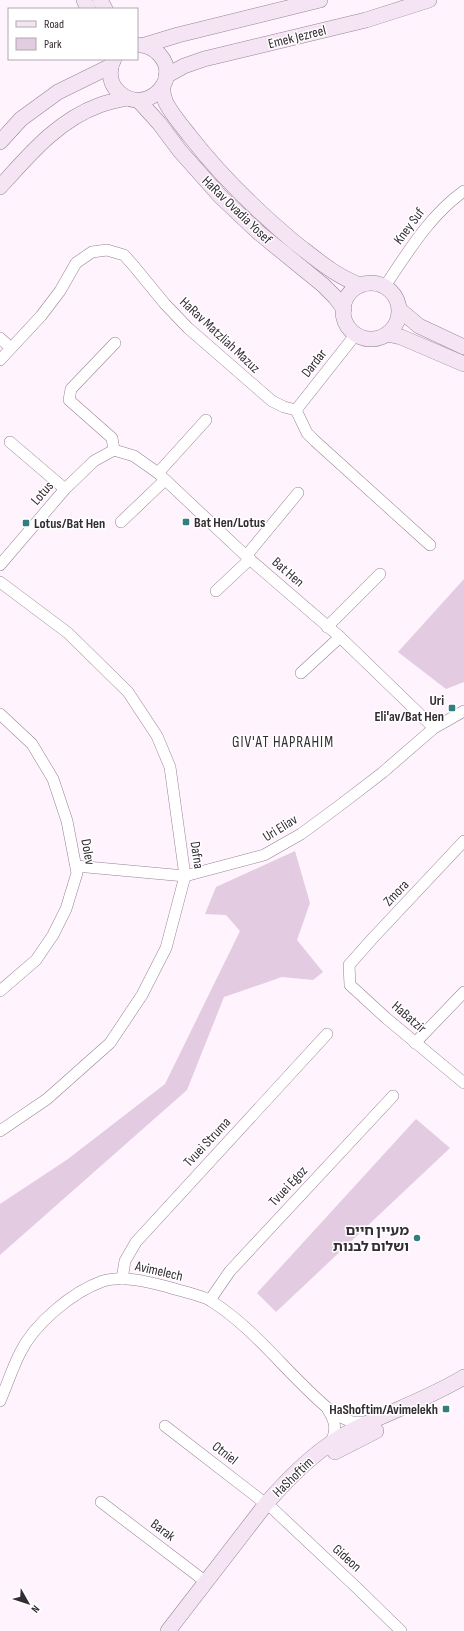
<svg xmlns="http://www.w3.org/2000/svg" width="464" height="1631" viewBox="0 0 464 1631" font-family="'Sofia Sans Condensed','Noto Sans Hebrew',sans-serif">
<rect width="100%" height="100%" fill="#fff3fe"/>
<g fill="#e3cbe1">
<polygon points="464,579 464,682 446,689 398,652"/>
<polygon points="295,851 310,903 297,940 323,972 313,980 282,977 224,997 187,1090 0,1255 0,1204 68,1159 165,1084 240,931 226,915 205,914 216,887"/>
<polygon points="416,1119 450,1148 276,1312 257,1293"/>
</g>
<g fill="none" stroke-linecap="round" stroke-linejoin="round">
<g stroke="#958494" stroke-width="12">
<g id="street">
<path d="M385 286C408 252 430 215 464 191"/>
<polyline points="0,338 11,348"/>
<polyline points="0,360 41,316 60,291 76,263 92,252 107,250 124,255 133,265 165,304 188,328 272,401 284,407 296,410 307,433 315,441 430,545"/>
<polyline points="296,410 356,334"/>
<polyline points="10,442 65,489"/>
<polyline points="114,450 134,456 158,473 246,556 340,637 434,728"/>
<polyline points="114,450 112,438 69,400 71,389 115,343"/>
<polyline points="158,473 206,420"/>
<polyline points="121,522 165,480"/>
<polyline points="246,556 298,493"/>
<polyline points="0,565 65,489 94,461 114,450"/>
<polyline points="0,582 68,633 128,692 157,736 170,767 185,876 166,948 142,995 110,1043 47,1099 0,1131"/>
<polyline points="216,591 250,559"/>
<polyline points="327,627 380,574"/>
<polyline points="301,673 340,637"/>
<polyline points="0,714 32,744 53,779 67,821 77,873 66,909 53,935 36,960 0,991"/>
<polyline points="464,841 372,939 349,965 350,985 386,1018 464,1083"/>
<polyline points="76,866 185,876 264,855 301,834 339,806 382,773 434,728 464,711"/>
<polyline points="415,1043 464,992"/>
<polyline points="122,1279 125,1261 136,1242 327,1034"/>
<polyline points="210,1300 230,1271 393,1096"/>
<path d="M0 1401C7 1385 12 1369 20 1353 34 1324 72 1292 103 1281 122 1275 149 1282 168 1287 180 1291 202 1295 211 1301 259 1331 292 1381 336 1415L352 1422H368"/>
<path d="M328 1410C336 1422 337 1431 330 1444"/>
<polyline points="165,1426 266,1504"/>
<polyline points="101,1502 206,1582"/>
<polyline points="273,1509 356,1587 401,1631"/>
</g>
</g>
<g stroke="#958494" stroke-width="16">
<g id="secondary">
<polyline points="84,0 88,9"/>
<polyline points="100,0 105,9"/>
<polyline points="145,45 178,35 320,0"/>
<path d="M114 59C109 67 109 80 115 88 140 120 185 82 159 54 154 49 147 45 140 45"/>
<polyline points="166,76 184,66 204,59 366,20 429,0"/>
<path d="M162 88C163 93 164 98 166 103 172 114 181 125 189 135 220 175 256 210 294 242 315 258 335 276 360 285"/>
<polyline points="139,101 159,123 180,151 220,196 258,232 323,285 335,297 344,309"/>
<polyline points="0,142 21,119 58,92 111,66"/>
<path d="M0 187C29 155 58 120 100 105 108 102 118 100 127 98"/>
<circle cx="371" cy="311" r="28"/>
<polyline points="400,310 419,326 464,347"/>
<polyline points="387,334 401,337 464,364"/>
<polyline points="335,1452 376,1431"/>
<path d="M168 1631 266 1504C290 1476 318 1448 351 1431 388 1412 428 1399 464 1377"/>
</g>
</g>
<use href="#street" stroke="#fff" stroke-width="11"/>
<use href="#secondary" stroke="#f5e5f4" stroke-width="15"/>
</g>
<g fill="#347d7e" stroke="#fff" stroke-width="1.5">
<rect x="182" y="518" width="8" height="8" rx="2"/>
<rect x="22" y="519" width="8" height="8" rx="2"/>
<rect x="448" y="704" width="8" height="8" rx="2"/>
<circle cx="417" cy="1238" r="4"/>
<rect x="442" y="1405" width="8" height="8" rx="2"/>
</g>
<g text-anchor="middle" dominant-baseline="central" stroke-width="3" stroke-linejoin="round" paint-order="stroke">
<g font-size="14" fill="#332c33" stroke="#fff">
<text transform="translate(297 37) rotate(-14)">Emek Jezreel</text>
<text transform="translate(237 210) rotate(44)">HaRav Ovadia Yosef</text>
<text transform="translate(409 226) rotate(-53)">Kney Suf</text>
<text transform="translate(220 335) rotate(43)">HaRav Matzliah Mazuz</text>
<text transform="translate(314 363) rotate(-52)">Dardar</text>
<text transform="translate(42 493) rotate(-49)">Lotus</text>
<text transform="translate(288 572) rotate(41)">Bat Hen</text>
<text transform="translate(280 828) rotate(-32)">Uri Eliav</text>
<text transform="translate(88 852) rotate(80)">Dolev</text>
<text transform="translate(197 855) rotate(82)">Dafna</text>
<text transform="translate(396 893) rotate(-46)">Zmora</text>
<text transform="translate(409 1017) rotate(41)">HaBatzir</text>
<text transform="translate(207 1142) rotate(-47)">Tvuei Struma</text>
<text transform="translate(288 1186) rotate(-47)">Tvuei Egoz</text>
<text transform="translate(159 1271) rotate(13)">Avimelech</text>
<text transform="translate(225 1453) rotate(38)">Otniel</text>
<text transform="translate(293 1477) rotate(-44)">HaShoftim</text>
<text transform="translate(163 1530) rotate(37)">Barak</text>
<text transform="translate(347 1558) rotate(42)">Gideon</text>
</g>
<g font-size="14" font-weight="bold" fill="#332c33" stroke="#fff" text-anchor="end">
<text x="194" y="522" text-anchor="start">Bat Hen/Lotus</text>
<text x="34" y="523" text-anchor="start">Lotus/Bat Hen</text>
<text x="444" y="700">Uri<tspan x="444" dy="16">Eli'av/Bat Hen</tspan></text>
<text x="409" y="1230">מעיין חיים<tspan x="409" dy="16">ושלום לבנות</tspan></text>
<text x="438" y="1409">HaShoftim/Avimelekh</text>
</g>
<g font-size="15" letter-spacing="1" fill="#332c33" stroke="#fff">
<text x="283" y="742">GIV'AT HAPRAHIM</text>
</g>
</g>
<rect x="8" y="8" width="130" height="52" fill="#ffffff" stroke="#adabad"/>
<rect x="16" y="21" width="20" height="6" fill="#f5e5f4" stroke="#adabad"/>
<text x="44" y="28" font-size="12" fill="#332c33">Road</text>
<rect x="16" y="38" width="20" height="12" fill="#e3cbe1" stroke="#adabad"/>
<text x="44" y="48" font-size="12" fill="#332c33">Park</text>
<g transform="translate(28 1603) rotate(129)" stroke="#ffffff" stroke-width="3" paint-order="stroke">
<path d="M0-3L7 15L0 10L-7 15Z" fill="#332c33"/>
<text y="-6" font-size="11" font-weight="bold" text-anchor="middle" fill="#332c33">N</text>
</g>
</svg>
